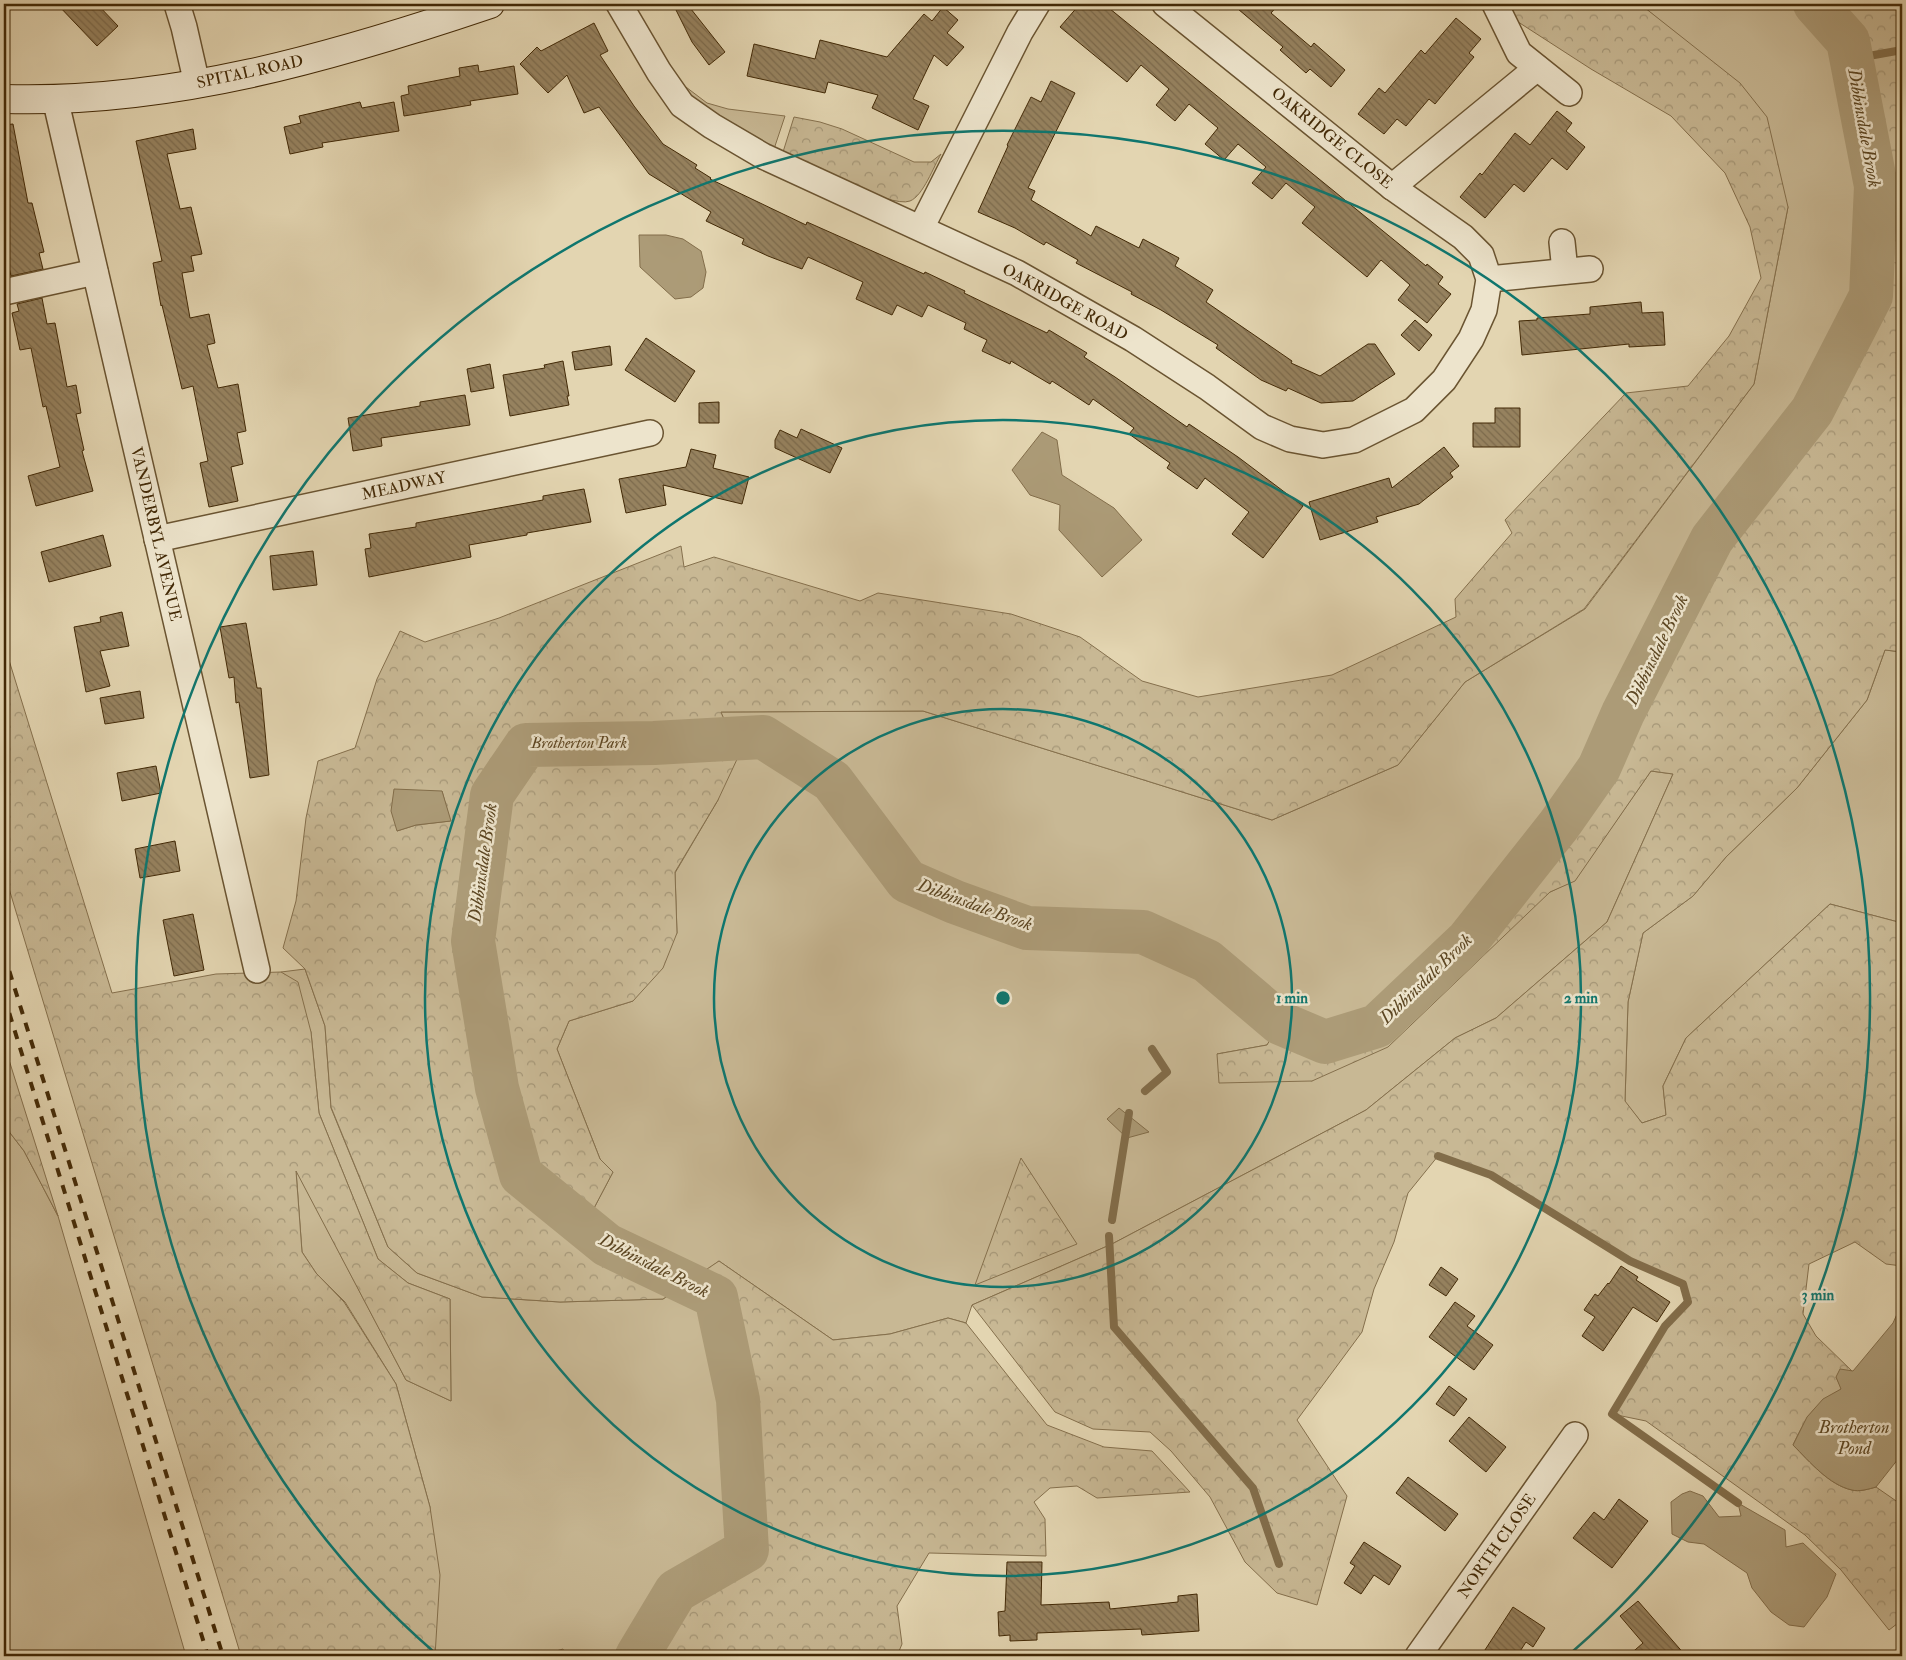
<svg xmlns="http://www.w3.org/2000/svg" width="1906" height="1660" viewBox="0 0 1906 1660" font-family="'IM FELL Double Pica',serif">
<defs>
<pattern id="forest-crowns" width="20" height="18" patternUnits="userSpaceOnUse" patternTransform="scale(1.25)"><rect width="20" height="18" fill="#c8b894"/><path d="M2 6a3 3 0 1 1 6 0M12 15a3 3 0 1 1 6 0" fill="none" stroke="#a49677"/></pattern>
<pattern id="building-back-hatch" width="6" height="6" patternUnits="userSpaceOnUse" patternTransform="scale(1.25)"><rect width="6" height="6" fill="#96825f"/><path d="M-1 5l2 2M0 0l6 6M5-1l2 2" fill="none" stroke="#7c6a4c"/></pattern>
</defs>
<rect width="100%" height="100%" fill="#e3d5b1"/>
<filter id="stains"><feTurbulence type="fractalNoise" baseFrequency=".004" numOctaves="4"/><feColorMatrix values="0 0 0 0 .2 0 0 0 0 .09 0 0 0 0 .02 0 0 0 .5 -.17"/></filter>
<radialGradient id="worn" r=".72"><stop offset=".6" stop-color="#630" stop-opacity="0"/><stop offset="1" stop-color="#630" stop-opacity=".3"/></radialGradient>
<g fill="#c8b894" stroke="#85704d">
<polygon points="1640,4 1815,4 1848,41 1876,186 1871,296 1812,411 1712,539 1623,713 1599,768 1559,825 1468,940 1377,1026 1325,1042 1280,1023 1267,1045 1217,1054 1312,1081 1550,892 1575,880 1651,771 1673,774 1607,922 1496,1018 1455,1038 1366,1110 1112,1244 972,1305 966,1323 948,1318 890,1334 833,1340 719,1261 687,1284 716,1297 738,1400 747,1550 676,1591 637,1656 565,1656 563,1649 539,1656 435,1656 430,1507 396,1384 345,1302 316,1273 302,1252 296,1170 406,1380 451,1401 450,1299 408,1283 378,1259 319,1113 311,1032 281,972 305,969 325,1026 331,1108 388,1247 417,1273 482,1297 560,1302 663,1299 686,1284 607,1245 584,1227 613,1172 600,1159 557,1049 569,1021 633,1001 677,933 675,873 718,800 720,712 923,711 1272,820 1398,765 1465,682 1585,609 1754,384 1788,207 1678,35"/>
<polygon points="678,81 707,103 728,109 785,116 774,149 697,104"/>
<polygon points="1885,650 1902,652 1902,923 1830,904 1686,1038 1663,1086 1666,1115 1642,1123 1625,1102 1628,1002 1643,933 1693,896 1726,857 1797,788 1867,700"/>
<polygon points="4,1125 24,1151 58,1216 186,1656 4,1656"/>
</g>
<g fill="url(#forest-crowns)" stroke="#85704d" fill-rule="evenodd">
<path d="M1505 4H1640L1740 83 1767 117 1788 207 1754 384 1584 609 1465 682 1398 765 1272 820 923 711 721 712 739 755 718 800 675 872 677 933 663 968 633 1001 569 1021 557 1049 600 1159 613 1172 584 1227 607 1245 686 1283 719 1261 833 1340 890 1334 948 1318 966 1323 1047 1425 1104 1447 1152 1451 1190 1492 1097 1498 1077 1486 1050 1488 1034 1502 1045 1519 1046 1556 929 1553 897 1606 902 1644 897 1656H637L676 1591 747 1550 738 1400 716 1298 686 1283 663 1299 560 1302 482 1297 417 1273 388 1247 331 1107 325 1026 305 969 283 948 296 901 306 818 318 761 355 748 377 679 400 631 425 642 499 618 681 546 684 567 714 557 860 601 878 593 1011 614 1080 637 1142 681 1198 697 1332 675 1456 617 1455 599 1512 533 1505 520 1626 393 1688 386 1729 336 1761 278 1750 227 1725 173 1671 116 1591 69 1512 18ZM442 791 450 821 416 825 397 831Z"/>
<path d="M1815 4H1902V652L1885 650 1867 700 1797 788 1726 857 1693 896 1643 933 1628 1002 1625 1101 1642 1123 1666 1115 1663 1086 1686 1038 1830 904 1902 923V1266L1886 1264 1855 1242 1809 1264 1803 1314 1816 1336 1853 1372 1836 1377 1842 1389C1812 1406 1807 1416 1793 1445 1810 1462 1829 1485 1852 1490 1859 1492 1869 1489 1876 1487L1902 1505V1620L1889 1630 1841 1570 1805 1535 1646 1421 1612 1414 1665 1326 1688 1302 1683 1284 1630 1261 1491 1175 1438 1156 1408 1193 1394 1242 1374 1289 1362 1332 1297 1420 1347 1496 1317 1605 1277 1593 1245 1562 1210 1497 1171 1451 1150 1432 1093 1429 1055 1412 972 1305 1112 1244 1366 1110 1455 1038 1496 1018 1607 922 1673 774 1651 771 1575 881 1550 892 1388 1047 1312 1081 1219 1083 1217 1054 1267 1045 1280 1023 1325 1042 1377 1026 1468 940 1559 825 1599 768 1623 713 1712 539 1812 411 1871 296 1876 186 1848 41Z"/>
<path d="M794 117 820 122 842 129 914 162H931L941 154C934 166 923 196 910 201 890 209 806 162 783 152Z"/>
<polygon points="4,644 112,993 216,974 281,972 298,982 311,1032 319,1113 378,1259 408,1283 450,1299 451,1401 406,1380 296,1171 302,1252 316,1273 344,1302 396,1384 430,1507 440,1575 435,1656 241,1656 4,872"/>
<polygon points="4,1044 58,1216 24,1151 4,1125"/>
<polygon points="1021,1158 1077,1244 975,1285"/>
</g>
<g fill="#ac9b77" stroke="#826d4a">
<polygon points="639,235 666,235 683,239 701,251 706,272 703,288 691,297 675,299 640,267"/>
<polygon points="1042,432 1057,440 1062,475 1114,508 1142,540 1102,577 1059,530 1060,505 1030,495 1012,470"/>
<polygon points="394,789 442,791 451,821 416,825 397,831 391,811"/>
<polygon points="1119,1108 1149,1132 1127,1138 1107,1119"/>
<path d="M1902 1303V1454L1876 1487C1869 1489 1859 1492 1852 1490 1829 1485 1810 1462 1793 1445L1807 1417 1823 1399 1841 1389 1836 1377 1840 1369 1853 1371 1893 1323Z"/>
<polygon points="1690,1491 1703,1496 1719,1517 1741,1516 1738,1503 1785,1530 1786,1547 1803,1543 1836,1574 1827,1597 1804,1627 1789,1625 1771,1612 1752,1588 1747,1573 1704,1544 1688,1542 1672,1534 1671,1502 1682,1494"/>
</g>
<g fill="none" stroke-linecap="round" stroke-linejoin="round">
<g stroke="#826d4a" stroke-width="8">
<polyline points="1852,59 1902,50"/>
<polyline points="1145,1091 1167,1072 1152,1049"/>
<polyline points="1438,1156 1491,1175 1630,1261 1683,1284 1688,1302 1665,1326 1612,1414 1738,1503"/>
<polyline points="1112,1220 1129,1113"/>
<polyline points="1109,1236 1114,1327 1253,1488 1279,1564"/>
</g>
<polyline stroke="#ac9b77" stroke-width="44" points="637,1656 676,1591 747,1550 738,1400 716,1297 607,1245 521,1175 497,1088 473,941 492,795 526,745 654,743 763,737 832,781 907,881 955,902 1027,928 1143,932 1207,961 1280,1023 1325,1042 1377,1026 1468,940 1559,825 1599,768 1623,713 1712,539 1812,411 1871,296 1876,186 1848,41 1815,4"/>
</g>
<g fill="url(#building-back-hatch)" stroke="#422906">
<polygon points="57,4 97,4 118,26 97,46"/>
<polygon points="673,4 687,4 725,52 709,65 692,42"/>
<polygon points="1080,4 1104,4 1426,266 1427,264 1443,277 1438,284 1451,294 1427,323 1398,300 1410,285 1381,260 1367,277 1302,223 1315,207 1286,183 1272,199 1252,183 1266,167 1238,144 1224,160 1205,144 1218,128 1189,104 1175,121 1156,105 1169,89 1141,65 1127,82 1060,27"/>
<polygon points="1232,4 1279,4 1271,13 1311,47 1314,43 1345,70 1331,87 1310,69 1306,73 1280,50 1283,47"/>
<polygon points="943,7 958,20 947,33 964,47 947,66 934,55 913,99 929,106 918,130 872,108 878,95 828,82 825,93 747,76 754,44 815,59 820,40 887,57 924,14 932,21"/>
<polygon points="1456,18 1481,39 1469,53 1474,57 1435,104 1429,99 1406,126 1397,119 1384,134 1358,114 1379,88 1385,93 1421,50 1425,54"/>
<polygon points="594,23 608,51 600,55 634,106 663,144 697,165 695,168 711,178 710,179 806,225 807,222 924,274 925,272 965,291 964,293 1047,333 1049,330 1087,353 1084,357 1115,377 1187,427 1189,424 1238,457 1303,506 1263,558 1232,534 1249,512 1205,478 1197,489 1167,468 1170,463 1129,434 1134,428 1093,399 1089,405 1052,381 1050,384 1011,361 1010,364 982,351 987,340 964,329 966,323 928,305 922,317 897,305 892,315 856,299 863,282 808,257 802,269 768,256 742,244 744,239 706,221 711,212 649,174 599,107 584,113 567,75 548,93 520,64 537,47 541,51"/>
<polygon points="478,65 479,72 514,66 518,94 470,101 471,105 404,116 401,96 409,94 408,86 460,76 459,68"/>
<polygon points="1051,81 1075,93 1028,188 1035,191 1031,200 1091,236 1096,226 1139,248 1143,239 1179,258 1175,266 1213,290 1206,302 1292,361 1291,363 1320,376 1368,344 1375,344 1395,374 1353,401 1321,403 1288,388 1286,391 1261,380 1216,348 1218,345 1161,310 1131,294 1132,292 1076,263 1078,260 1046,242 1044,245 1015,228 978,212 1008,146 1007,145 1031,97 1041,102"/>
<polygon points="360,102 362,108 394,102 399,131 322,143 323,147 290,154 284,127 301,123 299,116"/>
<polygon points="1557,111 1572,123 1566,131 1585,147 1567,170 1552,158 1524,192 1514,184 1485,218 1460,197 1480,173 1482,175 1515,133 1530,145"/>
<polygon points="13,124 28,203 32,203 44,252 39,253 43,269 11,276 4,246 4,125"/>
<polygon points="193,129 196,149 167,154 180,209 191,207 202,254 191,256 194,271 182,273 190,318 209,314 215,343 207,345 218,388 238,384 246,431 237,433 243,464 231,467 238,501 209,507 200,463 208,461 193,386 182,389 162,305 161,306 153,263 162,261 136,141"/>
<polygon points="42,298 47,324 55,323 67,387 76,385 81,413 76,414 84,450 82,451 93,491 36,506 28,476 60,467 46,406 43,407 31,348 20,350 12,313 19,311 17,304"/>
<polygon points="1641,302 1642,313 1663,312 1665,345 1629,347 1629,344 1522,355 1519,321 1537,320 1537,318 1590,314 1590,307"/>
<polygon points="1415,320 1432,335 1419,351 1401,335"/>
<polygon points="646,338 695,371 675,402 625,370"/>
<polygon points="610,346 612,365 575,370 572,352"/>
<polygon points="563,361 569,396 567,396 569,405 510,416 503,375 545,368 544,365"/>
<polygon points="490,364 494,388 471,392 467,369"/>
<polygon points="465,395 470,425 381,438 382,446 353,451 348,418 420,406 420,402"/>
<polygon points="719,402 719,423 699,423 699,403"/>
<polygon points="1495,408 1520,408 1520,447 1473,447 1473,423 1495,423"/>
<polygon points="801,429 842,448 830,473 775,448 775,440 780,430 797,438"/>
<polygon points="1444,447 1459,466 1450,473 1453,477 1419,504 1376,517 1378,522 1320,540 1309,502 1389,478 1392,488"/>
<polygon points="691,449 716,455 713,468 749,477 742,504 663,485 666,505 626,513 619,479 686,467"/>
<polygon points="584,489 591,522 527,533 527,535 469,545 471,557 369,577 365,549 371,548 369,534 416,527 416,523 543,500 543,496"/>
<polygon points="103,535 111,566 49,582 41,552"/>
<polygon points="313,551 317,585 273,590 270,556"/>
<polygon points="122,612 129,646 100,651 110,686 86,692 74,627 101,622 100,617"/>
<polygon points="246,623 257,688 261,688 269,775 250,778 239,702 236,703 234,677 229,678 220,627"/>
<polygon points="140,691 144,718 105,724 100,698"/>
<polygon points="156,766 161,793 122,801 117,773"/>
<polygon points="175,841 180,871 140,878 135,849"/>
<polygon points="193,914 204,970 174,976 163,920"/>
<polygon points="1621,1266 1638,1277 1636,1280 1670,1302 1657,1322 1633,1307 1603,1351 1582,1336 1595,1317 1584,1310 1595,1294 1598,1296 1608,1283 1609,1284"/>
<polygon points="1441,1267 1458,1279 1446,1296 1429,1285"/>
<polygon points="1455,1302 1475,1316 1467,1326 1493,1345 1474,1370 1429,1337"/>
<polygon points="1449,1386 1467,1399 1454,1416 1436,1404"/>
<polygon points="1469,1417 1506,1447 1486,1472 1449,1441"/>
<polygon points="1408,1477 1458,1514 1445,1531 1396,1493"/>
<polygon points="1619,1499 1648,1521 1612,1568 1573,1538 1594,1512 1604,1520"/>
<polygon points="1364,1542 1401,1566 1389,1585 1374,1575 1361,1594 1344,1583 1355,1566 1350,1563"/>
<polygon points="1007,1562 1042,1562 1041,1605 1109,1602 1110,1609 1178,1602 1178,1596 1197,1594 1199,1631 1142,1635 1141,1629 1037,1633 1037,1640 1010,1641 1010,1635 999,1636 998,1612 1005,1611"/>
<polygon points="1638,1601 1686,1656 1628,1656 1643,1643 1620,1616"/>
<polygon points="1513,1607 1545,1628 1533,1647 1526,1642 1517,1656 1481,1656"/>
</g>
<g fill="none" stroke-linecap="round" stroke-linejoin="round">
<g stroke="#6a5431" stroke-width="28">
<g id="street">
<polyline points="177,4 184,27 197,84"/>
<polyline points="619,4 659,72 682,105 712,126 763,156 1017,273 1133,339 1207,387 1262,427 1290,439 1323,445 1354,440 1414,410 1444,380 1471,339 1484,310 1489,279 1481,255 1463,237 1392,187 1165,4"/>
<polyline points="1495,4 1519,53 1569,93"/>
<polyline points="55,98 257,970"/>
<polyline points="1392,187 1537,68"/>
<polyline points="921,228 1020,32 1037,4"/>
<polyline points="1562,242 1565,271"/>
<polyline points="1489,279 1590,269"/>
<polyline points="4,292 95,272"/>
<polyline points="157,539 650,433"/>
<polyline points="1418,1656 1575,1435"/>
</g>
</g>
<g stroke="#422906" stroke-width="30">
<path id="secondary" d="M4 99C171 104 333 57 490 4"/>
</g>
<use href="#street" stroke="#ede4cc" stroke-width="25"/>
<use href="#secondary" stroke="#ede4cc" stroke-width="28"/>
<g stroke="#422906" stroke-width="4" stroke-dasharray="9 9" stroke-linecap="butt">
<polyline points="4,954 223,1656"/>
<polyline points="4,996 208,1656"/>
</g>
</g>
<g fill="none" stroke="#0f766e" stroke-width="2.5">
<circle cx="1003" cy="998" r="289"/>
<circle cx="1003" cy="998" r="578"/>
<path d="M434 1652A867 867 0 1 1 1572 1652"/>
</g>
<g text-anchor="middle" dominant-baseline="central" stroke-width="5" stroke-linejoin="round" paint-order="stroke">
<g font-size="16" fill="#422906" stroke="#ede4cc">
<text transform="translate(250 72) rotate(-12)">SPITAL ROAD</text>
<text transform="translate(1332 138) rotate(39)">OAKRIDGE CLOSE</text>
<text transform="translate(1065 302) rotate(29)">OAKRIDGE ROAD</text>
<text transform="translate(404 486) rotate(-12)">MEADWAY</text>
<text transform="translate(156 534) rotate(77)">VANDERBYL AVENUE</text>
<text transform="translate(1497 1546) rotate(-55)">NORTH CLOSE</text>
</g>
<g font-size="16" font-style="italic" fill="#5d4622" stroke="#ede4cc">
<text x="579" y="743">Brotherton Park</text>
</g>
<g font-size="18" font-style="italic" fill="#5c4622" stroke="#ede4cc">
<text transform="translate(1864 128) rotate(80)">Dibbinsdale Brook</text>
<text transform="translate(1657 650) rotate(-64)">Dibbinsdale Brook</text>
<text transform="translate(483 863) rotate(-82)">Dibbinsdale Brook</text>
<text transform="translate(975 905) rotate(20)">Dibbinsdale Brook</text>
<text transform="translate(1426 979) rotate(-44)">Dibbinsdale Brook</text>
<text transform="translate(654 1266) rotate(27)">Dibbinsdale Brook</text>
<text x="1854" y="1427">Brotherton<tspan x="1854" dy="21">Pond</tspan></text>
</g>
</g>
<circle cx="1003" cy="998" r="8" fill="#0f766e" stroke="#ede4cc" stroke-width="2.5"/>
<g font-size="15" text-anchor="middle" font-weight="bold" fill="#0f766e" stroke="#ede4cc" stroke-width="5" stroke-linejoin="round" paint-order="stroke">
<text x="1292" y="1003">1 min</text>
<text x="1581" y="1003">2 min</text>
<text x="1818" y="1300">3 min</text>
</g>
<rect width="1906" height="1660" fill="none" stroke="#e3d5b1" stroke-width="20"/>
<rect x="5" y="5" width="1896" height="1650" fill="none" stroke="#422906" stroke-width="2.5"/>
<rect x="10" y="10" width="1886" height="1640" fill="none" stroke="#422906"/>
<rect width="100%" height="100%" filter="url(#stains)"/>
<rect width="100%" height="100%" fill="url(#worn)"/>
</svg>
